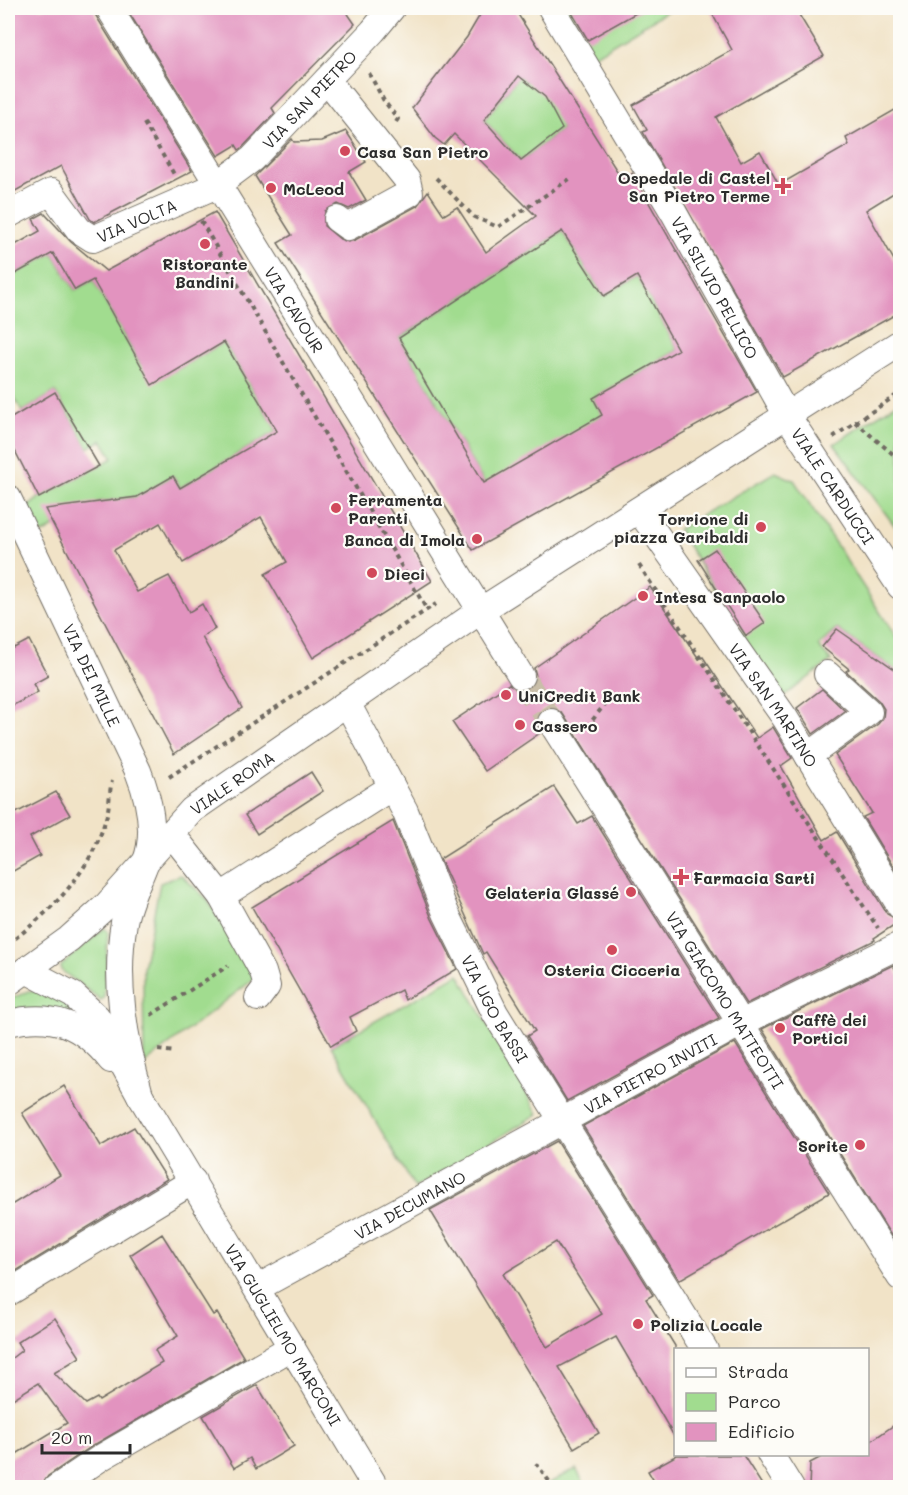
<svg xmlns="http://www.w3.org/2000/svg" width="908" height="1495" viewBox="0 0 908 1495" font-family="Mali,sans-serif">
<rect width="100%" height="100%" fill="#fdfcf7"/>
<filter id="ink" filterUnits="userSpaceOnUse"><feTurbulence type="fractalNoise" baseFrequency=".0167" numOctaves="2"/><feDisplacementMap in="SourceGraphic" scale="12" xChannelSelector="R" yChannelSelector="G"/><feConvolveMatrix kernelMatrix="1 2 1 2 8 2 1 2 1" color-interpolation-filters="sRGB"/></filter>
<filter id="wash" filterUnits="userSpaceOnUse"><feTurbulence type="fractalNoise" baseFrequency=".008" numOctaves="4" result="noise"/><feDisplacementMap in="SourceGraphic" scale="24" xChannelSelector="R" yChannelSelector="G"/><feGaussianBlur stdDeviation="1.35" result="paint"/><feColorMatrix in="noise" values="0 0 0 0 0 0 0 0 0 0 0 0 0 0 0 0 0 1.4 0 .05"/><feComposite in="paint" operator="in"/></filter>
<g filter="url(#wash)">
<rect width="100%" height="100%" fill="#f1e3c7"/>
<g fill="#a1dc8f" stroke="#66845d" stroke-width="1.5">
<polygon points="554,8 672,8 582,63"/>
<polygon points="538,65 562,129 521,161 484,120 519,76 526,82"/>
<polygon points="562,231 604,296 637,276 678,350 593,398 602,415 490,493 399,338"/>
<polygon points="53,253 75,290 93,280 140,364 163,351 175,371 224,342 277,431 180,488 173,476 137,497 98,502 42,534 28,507 39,498 113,458 102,440 88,448 55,392 22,412 8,384 8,278"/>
<polygon points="900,401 900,533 834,444"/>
<polygon points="775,472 794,480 900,643 900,673 837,629 818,646 831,661 780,699 678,529"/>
<polygon points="181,875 207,899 255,978 144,1064 143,968 160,883"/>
<polygon points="104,928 108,931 104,998 101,1000 61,970 61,966"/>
<polygon points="459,974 538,1114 415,1188 331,1046"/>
<polygon points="29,991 44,991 88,1017 8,1015 8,1000"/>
<polygon points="576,1469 586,1487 542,1487"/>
</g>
<g id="blocks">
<g fill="#e293bf" fill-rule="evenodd">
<polygon points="8,8 94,8 96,16 192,171 94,222 90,219 61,166 8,195"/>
<polygon points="126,8 344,8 355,24 272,108 275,113 242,148 239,150 236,145 218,156"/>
<path d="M484 8H514L622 179 632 173 757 392 473 550 278 243 292 235 255 176 292 139 294 142 322 141 346 131 366 162 349 172 366 200 349 209 338 204 325 211 324 226 340 239 348 242 355 240 417 206 428 191 444 215 457 207 486 252 536 216 454 134 444 145 435 138 412 108 467 37ZM519 76 545 97 562 129 521 161 484 120ZM562 231 604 296 637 276 678 350 593 398 602 415 484 483 399 338Z"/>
<polygon points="569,8 645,8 588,40"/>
<polygon points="709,8 795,8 824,56 716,117 741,162 760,151 779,185 849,145 846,138 900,107 900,189 866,210 900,271 900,312 783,377 643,132 647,130 633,105 732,50"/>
<polygon points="215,212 432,581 313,658 265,574 287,562 261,517 183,563 160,523 114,550 137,592 169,576 189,612 202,604 215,629 202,637 242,708 174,754 45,509 137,497 173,476 180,488 277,431 224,342 152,385 93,280 75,290 53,253 8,278 8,249 40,231 33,219 44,213 71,242 106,271"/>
<polygon points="55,392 99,466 39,498 8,437 8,420"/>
<polygon points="715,549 765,623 746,636 698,560"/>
<polygon points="650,587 699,659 703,657 757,738 773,727 792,758 781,766 824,840 837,832 887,914 900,921 874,938 875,940 746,1004 563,714 551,707 543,710 536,722 540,733 485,771 452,722 509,684 521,691 529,688 536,676 534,668"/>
<polygon points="837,629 900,673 900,878 863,817 872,813 835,755 878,724 883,718 884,709 879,701 846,671 849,669 822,647"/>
<polygon points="8,636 14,648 29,640 48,676 33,684 38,692 8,708"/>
<polygon points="822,689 845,711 813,734 797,708"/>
<polygon points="311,772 323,791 257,834 245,815"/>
<polygon points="554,787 578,824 592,816 719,1018 567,1101 527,1036 535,1031 486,952 483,954 440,859"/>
<polygon points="56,792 70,815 30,837 40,856 8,874 8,797 16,813"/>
<polygon points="393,821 432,919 457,969 405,1000 401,990 350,1017 356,1031 331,1046 252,907"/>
<polygon points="893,965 900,977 900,1250 762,1029"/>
<polygon points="735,1043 829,1193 679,1280 583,1126"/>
<polygon points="64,1086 101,1146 134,1127 167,1179 8,1276 8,1207 60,1175 22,1113"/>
<path d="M557 1141 653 1295 646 1299 675 1346V1438L616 1337 559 1367 599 1433 574 1448 430 1210ZM556 1242 602 1314 547 1347 503 1274Z"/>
<polygon points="162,1234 213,1315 217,1313 244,1358 94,1445 48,1476 40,1488 8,1488 8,1459 67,1423 38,1383 8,1402 8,1361 22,1350 17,1342 55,1318 80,1357 54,1373 86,1404 97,1398 99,1401 162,1363 155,1350 178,1336 130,1255"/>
<polygon points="257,1385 294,1446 256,1469 250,1458 234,1468 203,1416"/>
<polygon points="900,1421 900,1488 809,1488 810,1463 825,1455 867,1455 867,1444"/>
<polygon points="677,1455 743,1455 764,1488 658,1488 648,1471"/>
</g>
</g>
</g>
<g filter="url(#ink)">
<use href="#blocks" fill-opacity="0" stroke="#706b62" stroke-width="1.5"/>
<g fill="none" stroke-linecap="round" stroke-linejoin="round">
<polyline stroke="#c9bea8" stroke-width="26" stroke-dasharray="26 13" stroke-linecap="butt" points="521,676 551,722"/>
<g stroke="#706b62" stroke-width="28">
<g id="street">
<path id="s1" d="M109 8 521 676"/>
<path id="s2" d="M551 8 674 213 786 414 900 586"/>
<polyline points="327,80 407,180 410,193 348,227 337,219"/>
<path id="s3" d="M8 215 51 192 79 230 93 239 217 185 252 159 373 31 392 8"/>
<path id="s4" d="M8 498 138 771C149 799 157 831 146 861 139 881 128 900 124 922 114 981 124 1038 140 1095"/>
<path id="s5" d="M639 510 785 718 900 906"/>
<path id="s6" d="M347 703 405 811 446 913 495 1013 705 1350"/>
<path id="s7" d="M551 722 900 1277"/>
<polyline points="808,756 869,712 827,674"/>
<polyline points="171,833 221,896"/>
<path id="s8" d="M26 970 73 995 97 1017 140 1095 376 1488"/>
<path id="s9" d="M8 983 69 939 106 906 192 810 480 611 900 343"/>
<polyline points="258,998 267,986 263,972 221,896 392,787"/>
<path d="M8 1023C53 1012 82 1024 111 1060"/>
<path id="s10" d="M257 1288 741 1023 900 945"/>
<polyline points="8,1293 193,1181"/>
<polyline points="770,1454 791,1488"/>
<polyline points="56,1488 102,1457 292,1347"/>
</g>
</g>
<g stroke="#706b62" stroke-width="4" stroke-dasharray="4.5 4.5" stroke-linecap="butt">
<polyline points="77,8 82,15"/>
<polyline points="369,73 384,101 398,119 396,122"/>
<polyline points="144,123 175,176"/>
<polyline points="436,178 474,217 498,227 571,178"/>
<polyline points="201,221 427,610"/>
<polyline points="855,422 900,460"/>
<polyline points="833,437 900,393"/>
<polyline points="639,565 878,928"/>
<polyline points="587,727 605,704"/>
<polyline points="169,777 436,604"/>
<path d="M8 944C52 911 91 872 106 818 110 806 109 792 112 781"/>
<polyline points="151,1015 228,966"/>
<polyline points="158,1050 175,1052"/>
<polyline points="536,1463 554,1488"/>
</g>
<use href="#street" stroke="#fff" stroke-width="26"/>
</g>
</g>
<g fill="#d1495b" stroke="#fdfcf7" stroke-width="2">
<circle cx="345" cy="151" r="6"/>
<path d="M780 177h6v6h6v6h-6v6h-6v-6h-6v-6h6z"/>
<circle cx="271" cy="188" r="6"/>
<circle cx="205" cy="244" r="6"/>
<circle cx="336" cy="508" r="6"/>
<circle cx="761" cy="527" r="6"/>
<circle cx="477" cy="539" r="6"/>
<circle cx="372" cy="573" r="6"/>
<circle cx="643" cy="596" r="6"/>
<circle cx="506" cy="695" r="6"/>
<circle cx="520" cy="725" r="6"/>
<path d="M678 868h6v6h6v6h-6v6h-6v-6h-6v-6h6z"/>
<circle cx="631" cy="892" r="6"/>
<circle cx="612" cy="950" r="6"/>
<circle cx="780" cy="1028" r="6"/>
<circle cx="860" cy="1145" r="6"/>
<circle cx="638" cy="1324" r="6"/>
</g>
<g text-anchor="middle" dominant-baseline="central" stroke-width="4.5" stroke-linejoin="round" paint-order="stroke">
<g font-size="16" fill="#2b2b2b" stroke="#fdfcf7">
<text stroke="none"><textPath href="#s3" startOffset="374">VIA SAN PIETRO</textPath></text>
<text stroke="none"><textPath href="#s3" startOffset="160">VIA VOLTA</textPath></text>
<text stroke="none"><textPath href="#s2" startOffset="324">VIA SILVIO PELLICO</textPath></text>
<text stroke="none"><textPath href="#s1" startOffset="354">VIA CAVOUR</textPath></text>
<text stroke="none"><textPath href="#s2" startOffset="555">VIALE CARDUCCI</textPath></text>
<text stroke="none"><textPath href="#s4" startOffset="196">VIA DEI MILLE</textPath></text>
<text stroke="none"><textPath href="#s5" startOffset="237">VIA SAN MARTINO</textPath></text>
<text stroke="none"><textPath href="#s9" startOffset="302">VIALE ROMA</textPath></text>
<text stroke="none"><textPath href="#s7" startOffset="328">VIA GIACOMO MATTEOTTI</textPath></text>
<text stroke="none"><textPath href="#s6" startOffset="340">VIA UGO BASSI</textPath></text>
<text stroke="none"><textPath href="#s10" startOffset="448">VIA PIETRO INVITI</textPath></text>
<text stroke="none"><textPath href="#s10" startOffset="174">VIA DECUMANO</textPath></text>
<text stroke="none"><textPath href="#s8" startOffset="454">VIA GUGLIELMO MARCONI</textPath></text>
</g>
<g font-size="16" font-weight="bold" fill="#2b2b2b" stroke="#fdfcf7" text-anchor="start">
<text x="357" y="151">Casa San Pietro</text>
<text x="770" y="177" text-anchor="end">Ospedale di Castel<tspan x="770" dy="18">San Pietro Terme</tspan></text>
<text x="283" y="188">McLeod</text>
<text x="205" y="263" text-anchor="middle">Ristorante<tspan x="205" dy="18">Bandini</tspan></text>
<text x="348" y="499">Ferramenta<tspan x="348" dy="18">Parenti</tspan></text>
<text x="749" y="518" text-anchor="end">Torrione di<tspan x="749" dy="18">piazza Garibaldi</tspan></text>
<text x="465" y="539" text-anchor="end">Banca di Imola</text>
<text x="384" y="573">Dieci</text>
<text x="655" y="596">Intesa Sanpaolo</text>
<text x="518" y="695">UniCredit Bank</text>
<text x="532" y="725">Cassero</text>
<text x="693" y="877">Farmacia Sarti</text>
<text x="619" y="892" text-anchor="end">Gelateria Glassé</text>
<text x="612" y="969" text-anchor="middle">Osteria Cicceria</text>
<text x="792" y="1019">Caffè dei<tspan x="792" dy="18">Portici</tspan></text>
<text x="848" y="1145" text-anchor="end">Sorite</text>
<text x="650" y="1324">Polizia Locale</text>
</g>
</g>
<rect width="908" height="1495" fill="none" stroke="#fdfcf7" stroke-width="30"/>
<rect x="674" y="1348" width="195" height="108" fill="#fdfcf7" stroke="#a9a8a5" stroke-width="1.5"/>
<rect x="686" y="1368" width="30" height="9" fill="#ffffff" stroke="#a9a8a5" stroke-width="1.5"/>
<text x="728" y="1378" font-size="18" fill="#2b2b2b">Strada</text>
<rect x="686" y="1393" width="30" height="18" fill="#a1dc8f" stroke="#a9a8a5" stroke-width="1.5"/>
<text x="728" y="1408" font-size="18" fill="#2b2b2b">Parco</text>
<rect x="686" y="1423" width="30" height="18" fill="#e293bf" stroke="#a9a8a5" stroke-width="1.5"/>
<text x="728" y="1438" font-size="18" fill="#2b2b2b">Edificio</text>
<path d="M42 1444v9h88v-9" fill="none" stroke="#2b2b2b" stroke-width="3"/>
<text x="51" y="1444" font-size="18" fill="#2b2b2b" stroke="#fdfcf7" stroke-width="4.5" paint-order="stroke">20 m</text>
</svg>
